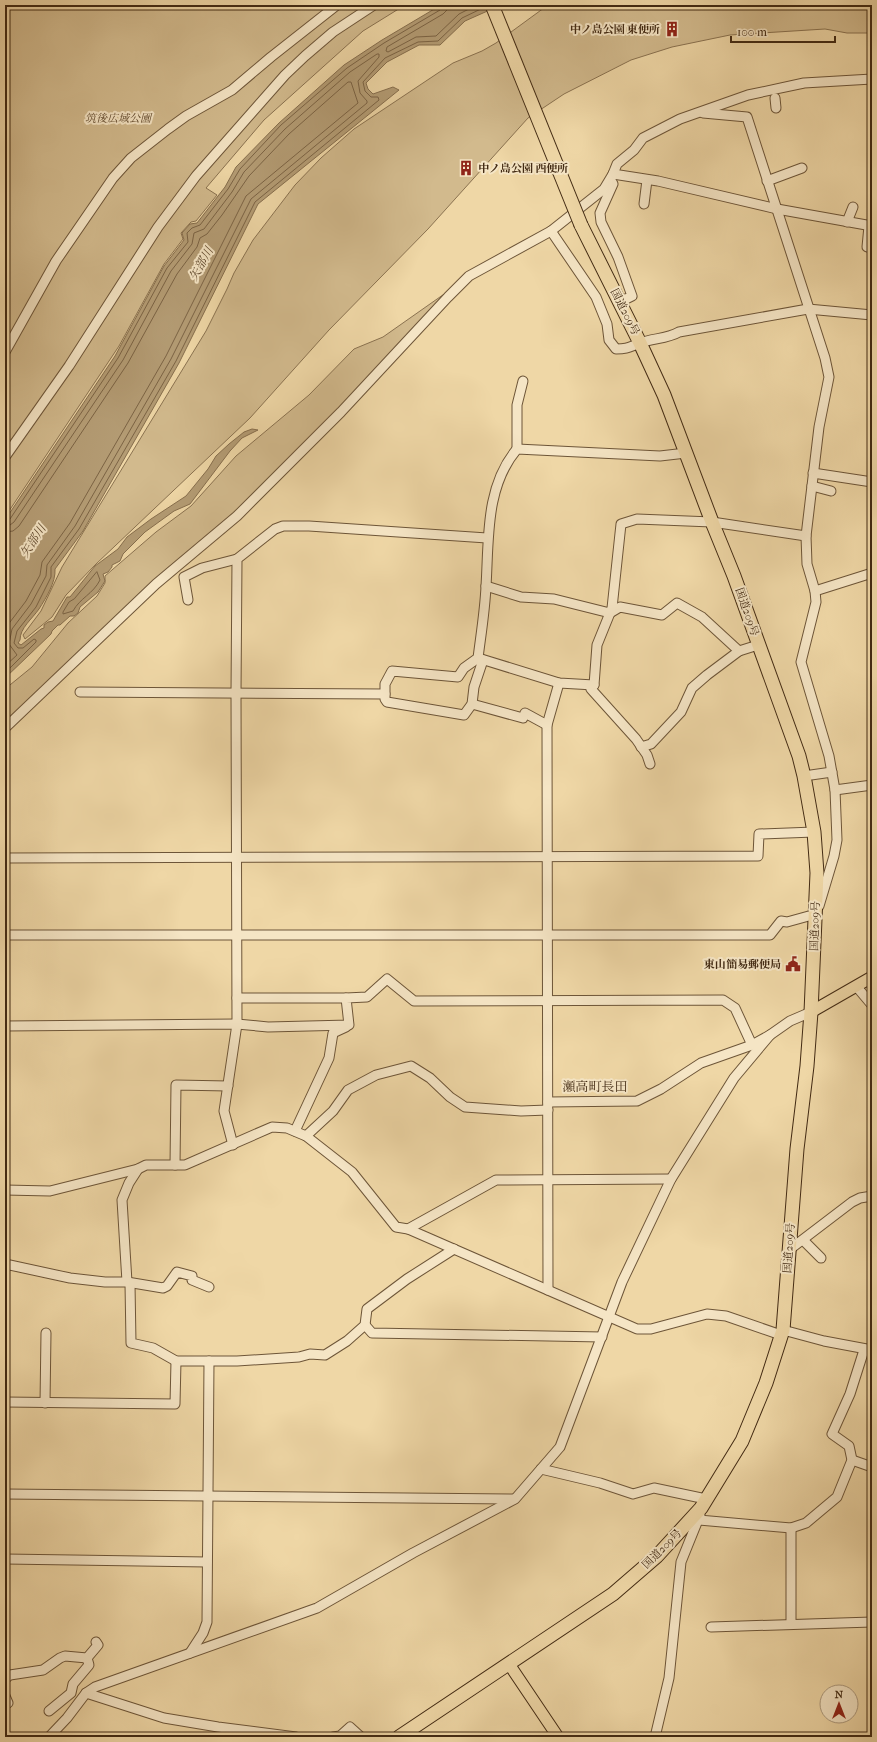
<svg xmlns="http://www.w3.org/2000/svg" width="877" height="1742" viewBox="0 0 877 1742" font-family="'IM FELL French Canon','Noto Serif JP',serif">
<rect width="100%" height="100%" fill="#efd7a6"/>
<filter id="stains"><feTurbulence type="fractalNoise" baseFrequency=".005" numOctaves="4"/><feColorMatrix values="0 0 0 0 .2 0 0 0 0 .09 0 0 0 0 .02 0 0 0 .5 -.17"/></filter>
<radialGradient id="worn" r=".72"><stop offset=".6" stop-color="#630" stop-opacity="0"/><stop offset="1" stop-color="#630" stop-opacity=".3"/></radialGradient>
<g fill="#d2ba8d" stroke="#8a7250">
<polygon points="5,5 405,5 363,31 264,120 206,188 217,195 196,221 191,222 181,233 183,239 164,264 119,346 5,517"/>
<polygon points="548,5 872,5 872,33 847,33 825,29 730,35 672,47 631,60 564,94 528,118 428,229 329,330 250,418 96,564 66,595 52,617 25,639 23,635 41,611 62,567 206,331 227,289 234,273 253,240 295,185 321,158 354,129 453,63 482,51 496,43"/>
<polygon points="457,285 289,463 5,726 5,689 32,667 68,623 97,596 105,583 105,576 156,532 191,506 236,456 309,395 354,349 383,337"/>
</g>
<path fill="#b49c74" stroke="#866e4d" d="M441 5H501L465 21 440 45H419L387 62 366 83 368 89 373 94 393 87 399 90 258 204 179 363 83 531 55 569C56 582 46 598 39 609 32 619 20 628 20 640L18 643 21 645 41 629 44 628V625L48 622 53 621 67 597H70L95 566 118 549 127 537 151 519 186 496 208 469 216 456 229 444 244 432 252 429 258 430 242 438 230 451 190 504 174 511 145 532 123 554 120 561 112 565V567L108 572 103 574 105 581 98 592 80 607 78 613 74 616H70L60 625H58L52 631 51 634 5 678V520L115 356 164 266 184 240 182 233 190 224 197 223 225 187 236 167 279 123 344 65 382 40Z"/>
<g fill="none" stroke-linecap="round" stroke-linejoin="round">
<g stroke="#7b6344" stroke-width="1">
<polyline points="448,5 447,10 443,14 387,47 386,51 388,52 416,37 436,36 459,14 477,5"/>
<polyline points="5,521 10,519 118,358 167,268 188,242 187,233 192,228 200,225 228,189 240,169 281,125 347,68 384,43 440,10 443,5"/>
<polyline points="5,526 10,525 14,522 123,360 171,271 192,244 194,233 204,229 232,192 244,172 285,129 350,72 377,54 379,54 379,57 358,81 360,93 367,101 367,103 251,199 171,359 75,526 47,565 46,576 31,604 12,629 9,644 17,655 5,666"/>
<polyline points="5,532 13,531 19,526 128,363 177,274 197,247 200,238 207,234 222,215 249,176 289,134 348,82 351,82 358,103 246,196 166,356 70,523 42,562 40,575 26,601 7,626 5,634"/>
<path d="M97 572 100 580C93 594 80 598 73 611L63 614V612L69 602 74 599Z"/>
<polyline points="5,673 36,642 36,640 34,639 23,648 18,648 14,643 17,631 36,607 51,577 51,567 79,529 176,361 255,202 379,100 378,97 371,97 365,91 363,82 385,58 418,42 438,41 462,18 485,7"/>
</g>
<g stroke="#6d5538" stroke-width="11">
<g id="minor">
<polyline points="775,98 776,108"/>
<polyline points="703,113 747,117 825,358 829,377 819,427 806,536 807,564 815,591 816,602 801,662 829,756 835,790 837,840 834,856 819,906"/>
<polyline points="613,174 658,181 777,209 872,226"/>
<polyline points="767,181 802,168"/>
<polyline points="612,182 613,184 600,213 601,222 618,257 632,296 626,299"/>
<polyline points="644,204 647,180"/>
<polyline points="847,222 853,207"/>
<path d="M551 231 596 297 607 324 609 340 616 349C628 349 629 347 640 343 653 338 667 339 679 332L808 309 872 315"/>
<polyline points="867,247 869,226"/>
<polyline points="5,352 56,261 113,178 131,158 168,129 186,116 232,90 271,57 337,5"/>
<polyline points="517,449 517,405 523,381"/>
<polyline points="5,457 69,366 158,227 196,176 285,75 305,56 333,32 374,5"/>
<polyline points="813,473 872,482"/>
<polyline points="812,486 831,491"/>
<polyline points="486,586 521,597 554,599 610,613 620,607 662,615 677,603 702,617 739,651 758,645"/>
<polyline points="815,591 872,573"/>
<polyline points="188,600 184,577 202,568 237,559"/>
<polyline points="478,658 559,683 594,685"/>
<polyline points="80,692 385,694 385,699 387,702 464,715 472,704 474,687 483,660"/>
<path d="M385 694V684L392 671 458 677 464 668 478 658C481 634 485 610 486 586 489 539 485 487 517 449L660 456 686 453"/>
<polyline points="472,704 523,718 525,713 547,725"/>
<polyline points="5,728 156,584 237,516 341,412 448,297 469,276 551,231 604,189 613,174 617,164 634,150 643,138 680,119 748,95 804,83 872,79"/>
<polyline points="641,747 651,744 681,712 692,688 707,675 739,651"/>
<polyline points="650,764 647,755 636,739 591,689 594,685 597,645 612,608 621,524 637,519 712,522 806,536"/>
<polyline points="804,776 832,772"/>
<polyline points="835,790 872,785"/>
<polyline points="5,858 758,856 759,834 814,832"/>
<polyline points="5,935 770,935 781,921 787,922 816,914"/>
<polyline points="856,986 872,1005"/>
<polyline points="237,998 346,998"/>
<polyline points="5,1026 237,1024 268,1027 349,1025 346,998 367,997 387,979 414,1001 723,1000 735,1008 752,1045"/>
<polyline points="548,1102 637,1101 661,1089 701,1063 752,1045 770,1035 790,1021 811,1012"/>
<polyline points="295,1131 329,1058 333,1033 346,1027"/>
<polyline points="306,1136 333,1111 348,1090 376,1075 411,1066 430,1078 450,1097 465,1107 521,1111 548,1110"/>
<polyline points="233,1145 224,1111 237,1024 236,693 237,559 275,529 283,526 309,526 487,538"/>
<polyline points="175,1165 176,1085 228,1086"/>
<polyline points="5,1190 50,1191 138,1169 146,1165 185,1165 272,1127 287,1128 306,1136 352,1172 396,1227 408,1229 637,1329 651,1329 707,1314 726,1316 781,1335"/>
<polyline points="408,1229 496,1180 671,1179"/>
<polyline points="803,1240 821,1258"/>
<polyline points="789,1250 852,1202 860,1198 872,1196"/>
<polyline points="5,1264 70,1278 105,1282 127,1282 163,1288 167,1286 177,1272 192,1276 192,1280 209,1287"/>
<polyline points="127,1282 122,1200 129,1183 138,1169"/>
<polyline points="130,1284 131,1343 153,1348 176,1361 237,1361 299,1357 310,1354 325,1355 347,1341 365,1325 367,1309 407,1279 454,1249"/>
<polyline points="548,1290 547,725 559,683"/>
<polyline points="365,1325 372,1333 602,1337"/>
<polyline points="783,1330 824,1341 872,1350"/>
<polyline points="5,1402 175,1404 176,1361"/>
<polyline points="45,1403 46,1333"/>
<polyline points="852,1460 872,1467"/>
<polyline points="541,1469 600,1483 633,1494 654,1488 706,1499"/>
<polyline points="5,1494 514,1499"/>
<polyline points="699,1520 791,1528 806,1523 837,1497 852,1460 849,1446 832,1434 850,1394 864,1350"/>
<polyline points="791,1528 791,1624"/>
<polyline points="5,1559 207,1562"/>
<polyline points="711,1627 872,1622"/>
<polyline points="190,1653 203,1633 207,1622 209,1361"/>
<polyline points="5,1679 10,1675 43,1670 60,1658 65,1656 87,1658 98,1645 96,1642"/>
<polyline points="86,1693 164,1718 218,1727 296,1737"/>
<polyline points="5,1696 8,1703"/>
<polyline points="49,1711 71,1693 73,1684 89,1665 87,1658"/>
<polyline points="49,1737 67,1718 86,1693 95,1687 317,1608 413,1553 515,1499 560,1447 622,1282 671,1179 734,1078 770,1035"/>
<polyline points="333,1737 340,1736 350,1727 361,1737"/>
<polyline points="655,1737 669,1678 681,1562 700,1515"/>
</g>
</g>
<g stroke="#422a13" stroke-width="13">
<g id="major">
<polyline points="811,1012 872,977"/>
<polyline points="509,1664 558,1737"/>
</g>
</g>
<g stroke="#422a13" stroke-width="15">
<polyline id="highway" points="399,1737 613,1594 657,1556 701,1508 742,1441 766,1383 783,1330 797,1149 807,1066 811,1012 817,873 814,832 804,776 799,756 734,576 712,522 664,395 640,343 581,225"/>
</g>
<use href="#minor" stroke="#f5e5c5" stroke-width="9"/>
<use href="#major" stroke="#efd7a6" stroke-width="11"/>
<use href="#highway" stroke="#efd7a6" stroke-width="13"/>
<g stroke="#422a13" stroke-width="15" stroke-linecap="butt">
<polyline id="highway-bridge" points="492,5 581,225"/>
</g>
<use href="#highway-bridge" stroke="#efd7a6" stroke-width="13"/>
</g>
<defs>
<g id="building-bare" transform="scale(1.2)"><path d="M-4-6H4V6H1V3H-1V6H-4ZM-2.5-4.3h1.7v1.8h-1.7ZM.8-4.3h1.7v1.8H.8ZM-2.5-1h1.7V.8h-1.7ZM.8-1h1.7V.8H.8Z" fill="#8f2418" stroke="#f5e5c5" stroke-width="2.5" paint-order="stroke"/></g>
<g id="civic-bare" transform="scale(1.2)"><path d="M-.6-6.5H3V-4.5H.6V-3L4-1V1h2V6H-6V1h2V-1L-.6-3ZM-1.2 2.5V6h2.4V2.5Z" fill="#8f2418" stroke="#f5e5c5" stroke-width="2.5" paint-order="stroke"/></g>
</defs>
<g fill-rule="evenodd">
<use href="#building-bare" x="672" y="29"/>
<use href="#building-bare" x="466" y="168"/>
<use href="#civic-bare" x="793" y="964"/>
</g>
<g text-anchor="middle" dominant-baseline="central" stroke-width="4" stroke-linejoin="round" paint-order="stroke">
<g font-size="11" font-weight="bold" fill="#422a13" stroke="#f5e5c5" text-anchor="end">
<text x="660" y="29">中ノ島公園 東便所</text>
<text x="478" y="168" text-anchor="start">中ノ島公園 西便所</text>
<text x="781" y="964">東山簡易郵便局</text>
</g>
<g font-size="11" font-style="italic" fill="#5f472b" stroke="#f5e5c5">
<text x="118" y="118">筑後広域公園</text>
</g>
<g font-size="11" fill="#422a13" stroke="#f5e5c5">
<text transform="translate(625 312) rotate(63)">国道209号</text>
<text transform="translate(747 612) rotate(71)">国道209号</text>
<text transform="translate(815 926) rotate(-88)">国道209号</text>
<text transform="translate(789 1248) rotate(-86)">国道209号</text>
<text transform="translate(662 1549) rotate(-45)">国道209号</text>
</g>
<g font-size="12" font-style="italic" fill="#5e462b" stroke="#f5e5c5">
<text transform="translate(201 264) rotate(-61)">矢部川</text>
<text transform="translate(33 541) rotate(-57)">矢部川</text>
</g>
<g font-size="13" fill="#422a13" stroke="#f5e5c5">
<text x="595" y="1086">瀬高町長田</text>
</g>
</g>
<rect width="877" height="1742" fill="none" stroke="#efd7a6" stroke-width="20"/>
<rect x="6" y="6" width="865" height="1730" fill="none" stroke="#422a13" stroke-width="2"/>
<rect x="10" y="10" width="857" height="1722" fill="none" stroke="#422a13"/>
<g transform="translate(839 1704)"><circle r="19" fill="#f5e5c5" stroke="#ad9a7e"/>
<path d="M0-3L7 15L0 10L-7 15Z" fill="#8f2418"/>
<text y="-6" font-size="11" font-weight="bold" text-anchor="middle" fill="#422a13">N</text>
</g>
<path d="M731 36v6h104v-6" fill="none" stroke="#422a13" stroke-width="2"/>
<text x="737" y="36" font-size="12" fill="#422a13" stroke="#f5e5c5" stroke-width="3" paint-order="stroke">100 m</text>
<rect width="100%" height="100%" filter="url(#stains)"/>
<rect width="100%" height="100%" fill="url(#worn)"/>
</svg>
